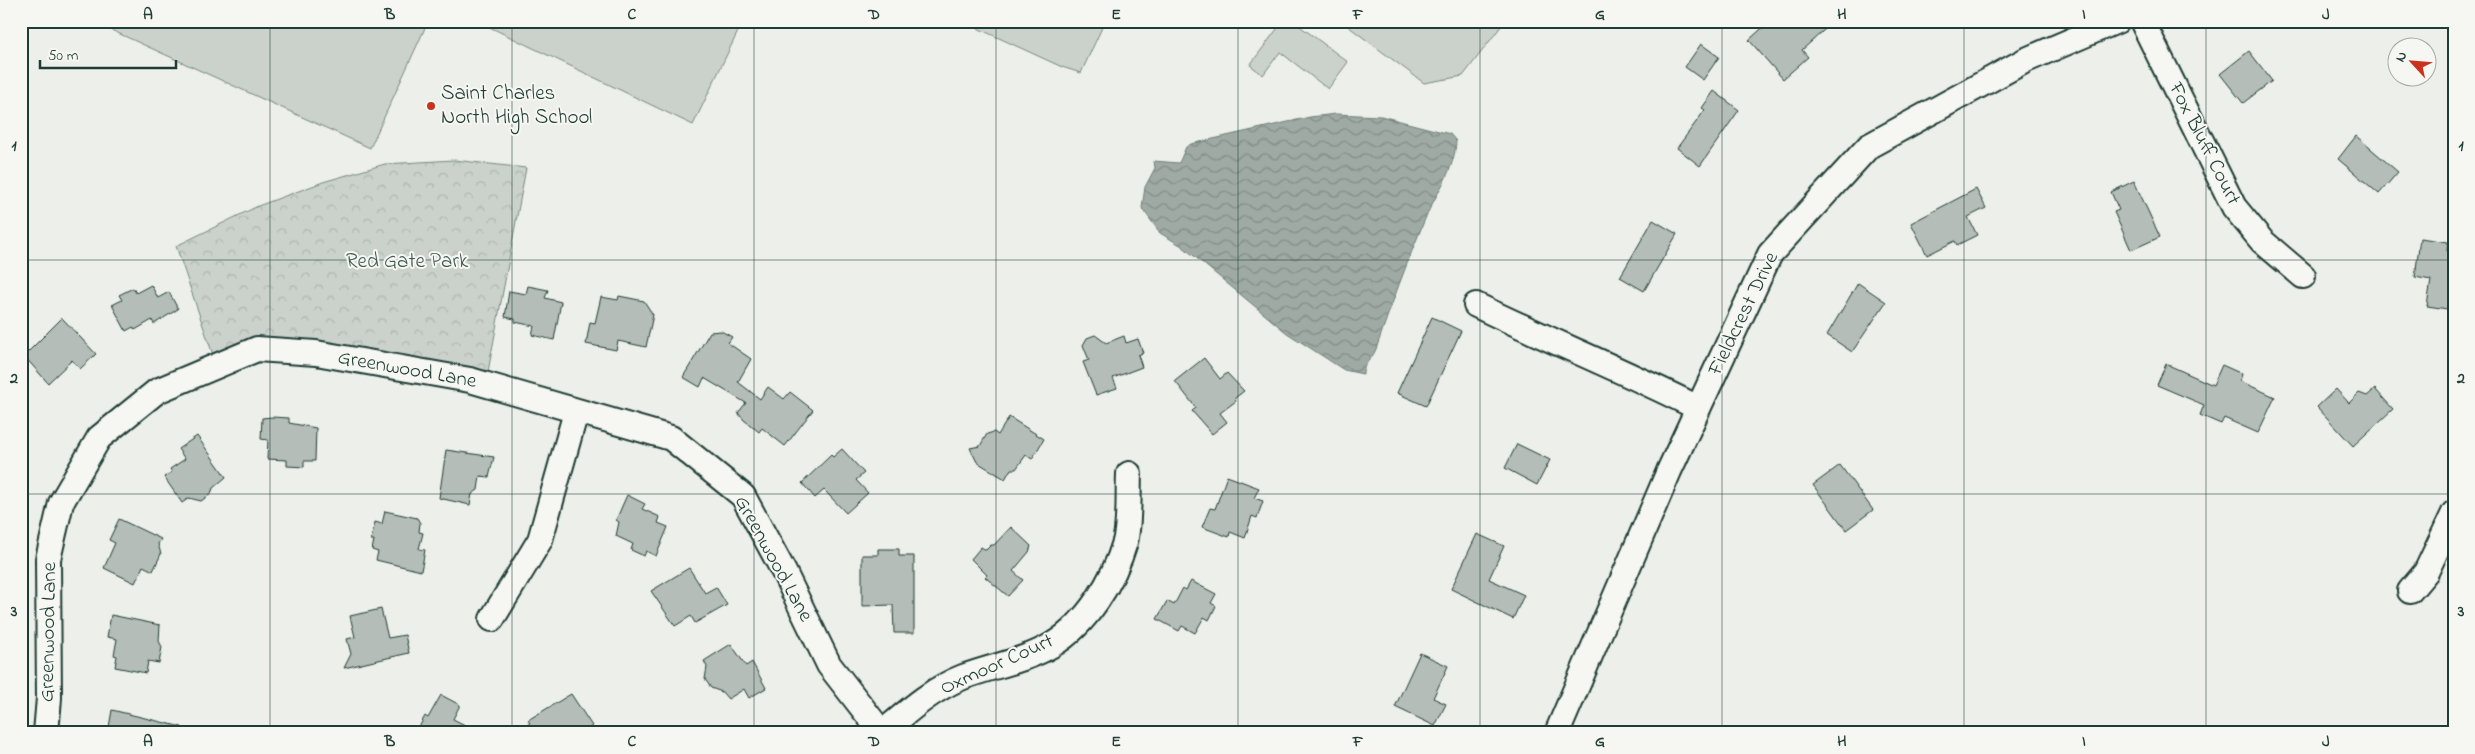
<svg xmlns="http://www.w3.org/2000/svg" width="2475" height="754" viewBox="0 0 2475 754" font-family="'Indie Flower',sans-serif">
<defs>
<pattern id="park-crowns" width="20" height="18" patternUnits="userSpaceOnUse" patternTransform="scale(1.25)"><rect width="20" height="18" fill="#cbd2cc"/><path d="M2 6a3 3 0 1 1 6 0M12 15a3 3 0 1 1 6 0" fill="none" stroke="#aeb5b0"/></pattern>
<pattern id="water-waves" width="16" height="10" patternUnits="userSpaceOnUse" patternTransform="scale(1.25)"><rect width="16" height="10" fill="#9faaa4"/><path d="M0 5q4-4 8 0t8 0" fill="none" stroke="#818c86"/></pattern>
</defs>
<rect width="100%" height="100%" fill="#edefea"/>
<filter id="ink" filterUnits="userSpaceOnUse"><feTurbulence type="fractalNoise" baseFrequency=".02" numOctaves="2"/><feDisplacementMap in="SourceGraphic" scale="10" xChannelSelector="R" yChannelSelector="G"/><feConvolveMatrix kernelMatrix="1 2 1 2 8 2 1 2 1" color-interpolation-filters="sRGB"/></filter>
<g filter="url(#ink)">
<polygon fill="url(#park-crowns)" stroke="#758880" points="454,160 526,168 487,377 213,355 176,246 258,206 323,182 385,164"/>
<g fill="#cbd2cc" stroke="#758880">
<polygon points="99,21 410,21 425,28 370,148 98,24"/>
<polygon points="477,21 743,21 693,125"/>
<polygon points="962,21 1105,21 1081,73 1062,67"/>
<polygon points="1283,21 1293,21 1348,62 1328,89 1280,52 1263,75 1250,65"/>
<polygon points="1341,21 1505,21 1463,76 1424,83"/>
</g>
<path fill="url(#water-waves)" stroke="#6c7e77" d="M1336 114 1381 116 1450 134 1456 141C1455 170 1436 193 1425 219 1407 262 1391 305 1376 349 1372 360 1362 364 1363 374L1344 370 1287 333 1182 246 1160 233 1142 208 1145 187 1155 168 1154 161 1179 163 1186 147 1191 144 1310 117Z"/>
<g fill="#b4bdb8" stroke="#1f3d34">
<polygon points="1770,21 1834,21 1802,50 1808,57 1783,79 1749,40"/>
<polygon points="1701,44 1719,57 1703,80 1685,67"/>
<polygon points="2249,51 2272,81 2243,103 2220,74"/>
<polygon points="1714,91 1739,110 1700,166 1677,148 1705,110 1702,108"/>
<polygon points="2356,136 2398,172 2379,194 2338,159"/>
<polygon points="2134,181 2160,237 2131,250 2114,212 2119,210 2111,192"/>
<polygon points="1976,189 1986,208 1968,217 1977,235 1957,245 1955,241 1927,255 1911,223"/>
<polygon points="1653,220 1677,234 1644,291 1620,277"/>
<polygon points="2420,238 2448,242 2447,251 2454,252 2454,310 2427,306 2431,280 2415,277"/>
<polygon points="1858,283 1886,302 1852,352 1827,335"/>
<polygon points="151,285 158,298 169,292 178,309 154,324 152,320 135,330 133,327 126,331 112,305 122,300 119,295 133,288 136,293"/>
<polygon points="528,286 548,290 545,298 561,302 554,340 532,335 534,326 515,322 515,319 505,317 509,291 526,294"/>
<polygon points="619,296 644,301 653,315 646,347 618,341 616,350 586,344 590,322 595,323 601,297 618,300"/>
<polygon points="1432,317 1461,331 1426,406 1397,393"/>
<polygon points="62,318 96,354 80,369 72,360 48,383 24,356"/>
<polygon points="721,331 732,337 728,343 751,359 738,382 760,399 768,387 784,399 790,392 813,410 785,446 762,428 759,432 744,420 738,413 746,403 704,378 700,387 683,377 710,332"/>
<polygon points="1095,335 1106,343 1124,336 1126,343 1138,339 1143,353 1138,355 1142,367 1113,378 1117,388 1096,395 1083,362 1089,360 1083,345 1087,338"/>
<polygon points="1204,358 1220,379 1227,373 1244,391 1235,398 1236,401 1220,413 1227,422 1212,434 1192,411 1196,408 1175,381"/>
<polygon points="2166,364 2213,385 2222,365 2242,374 2240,381 2275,397 2258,433 2224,418 2221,424 2200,415 2204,405 2157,385"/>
<polygon points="2336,389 2349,403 2359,393 2367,396 2375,389 2393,409 2353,446 2317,407"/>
<polygon points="272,417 289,418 289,423 316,428 315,461 304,461 304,467 287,466 287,460 267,459 268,440 261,439 262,418"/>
<polygon points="1009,417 1044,439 1032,459 1026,455 1016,469 1011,469 1005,479 977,462 970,448 980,446 987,434 994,432 998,435"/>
<polygon points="197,436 226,477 213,488 211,494 201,501 189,498 182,503 164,477 172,472 170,469 185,459 178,449"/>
<polygon points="1517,444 1550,460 1537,485 1505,468"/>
<polygon points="842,449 864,473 856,480 868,493 846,513 824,490 815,498 802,483 831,455 833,457"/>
<polygon points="446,450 494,457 489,477 480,476 478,490 472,494 470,505 439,498"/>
<polygon points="1840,465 1873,510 1846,530 1813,485"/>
<polygon points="1227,476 1259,488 1254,498 1263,501 1257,518 1252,516 1245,538 1230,532 1229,537 1202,527 1210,508 1215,509"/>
<polygon points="627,495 645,504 642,509 660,517 658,523 668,527 656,556 646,551 644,556 631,550 633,544 616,536 619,522 616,520"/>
<polygon points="385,511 417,518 420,523 419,532 423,533 419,549 425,550 421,571 376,560 378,552 372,550 374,540 371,540 375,522 382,524"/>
<polygon points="119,519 161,539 158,544 161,554 153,571 143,566 135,583 104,568 115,543 109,540"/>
<polygon points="1011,527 1031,546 1029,552 1013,571 1023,580 1008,596 985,577 987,575 971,559 981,547 986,550 991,545 994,545"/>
<polygon points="1477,534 1504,546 1489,579 1524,595 1513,619 1451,589"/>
<polygon points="878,549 899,549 899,556 914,556 914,633 894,633 893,605 862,606 862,555 878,555"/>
<polygon points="689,568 705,593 716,587 727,605 695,623 691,616 675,626 651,591"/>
<polygon points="1191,581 1216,594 1211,603 1216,606 1209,620 1204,617 1195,633 1182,626 1179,631 1157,619 1167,601 1174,605 1183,588 1186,590"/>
<polygon points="381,609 388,638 405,635 409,653 344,668 351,654 347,639 355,637 350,616"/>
<polygon points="111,615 160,625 159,641 162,647 159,663 148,661 146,673 115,667 117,656 114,655 117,639 107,637"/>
<polygon points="731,644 746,666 752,662 766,688 749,698 744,689 728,699 722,692 711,688 705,679 707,667 704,661"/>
<polygon points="1420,653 1448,666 1433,698 1446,704 1435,726 1395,707"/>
<polygon points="571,694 592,726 582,733 515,733 530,723 528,720"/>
<polygon points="441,695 460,705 453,719 481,733 416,733 425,716 428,718"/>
<polygon points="112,710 182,727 182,733 108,733"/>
</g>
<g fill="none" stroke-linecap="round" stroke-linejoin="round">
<g stroke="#1f3d34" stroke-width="28">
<g id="minor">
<polyline points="2142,21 2234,207 2262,241 2303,276"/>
<path d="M1476 305C1550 341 1625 371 1698 408"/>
<polyline points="2410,591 2426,572 2454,513"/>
<polyline points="492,619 540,540 576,412"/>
<polyline points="46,733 49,698 48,559 61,503 99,438 157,391 257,349 316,353 470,380 671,438 743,496 784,572 829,665 882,733"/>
<path d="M882 733C907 712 932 689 963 677 992 666 1025 661 1052 645 1087 624 1114 580 1125 542 1130 523 1128 494 1129 474"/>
<polyline points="1557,733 1669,471 1770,254 1869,146 2026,60 2117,21"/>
</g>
</g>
<use href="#minor" stroke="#f6f6f2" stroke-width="24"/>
</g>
</g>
<path fill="none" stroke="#1f3d34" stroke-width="1" stroke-opacity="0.55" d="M270 21V733M512 21V733M754 21V733M996 21V733M1238 21V733M1480 21V733M1722 21V733M1964 21V733M2206 21V733M21 260H2454M21 494H2454"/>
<circle fill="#c8321e" stroke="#f6f6f2" stroke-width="2" cx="431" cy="106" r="5"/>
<g text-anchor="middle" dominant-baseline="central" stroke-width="4" stroke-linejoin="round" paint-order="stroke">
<g font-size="21" fill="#1f3d34" stroke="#f6f6f2" text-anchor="start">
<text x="441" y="94">Saint Charles<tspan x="441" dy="24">North High School</tspan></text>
</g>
<g font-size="21" fill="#1f3d34" stroke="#f6f6f2">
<text transform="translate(2204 144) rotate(63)">Fox Bluff Court</text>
<text transform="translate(1744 314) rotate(-64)">Fieldcrest Drive</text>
<text transform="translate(407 370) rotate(10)">Greenwood Lane</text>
<text transform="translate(773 559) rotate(61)">Greenwood Lane</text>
<text transform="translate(49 632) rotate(-89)">Greenwood Lane</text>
<text transform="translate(997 665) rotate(-24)">Oxmoor Court</text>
</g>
<g font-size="21" fill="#415b52" stroke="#f6f6f2">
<text x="407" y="262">Red Gate Park</text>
</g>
</g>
<rect width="2475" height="754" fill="none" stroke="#f6f6f2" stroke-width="55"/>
<g transform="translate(2412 62) rotate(296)"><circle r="24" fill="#f6f6f2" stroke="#a0aca6"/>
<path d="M0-4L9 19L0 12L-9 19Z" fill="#c8321e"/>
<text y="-8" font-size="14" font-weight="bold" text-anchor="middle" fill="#1f3d34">N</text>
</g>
<path d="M40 60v8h136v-8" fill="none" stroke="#1f3d34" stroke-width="2.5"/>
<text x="48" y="60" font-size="15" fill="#1f3d34" stroke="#f6f6f2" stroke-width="4" paint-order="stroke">50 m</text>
<rect x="28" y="28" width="2420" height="698" fill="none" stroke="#1f3d34" stroke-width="2"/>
<g font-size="16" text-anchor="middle" font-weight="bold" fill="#1f3d34">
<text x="148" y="19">A</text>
<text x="390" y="19">B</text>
<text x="632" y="19">C</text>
<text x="874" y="19">D</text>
<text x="1116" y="19">E</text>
<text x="1358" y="19">F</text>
<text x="1600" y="19">G</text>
<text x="1842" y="19">H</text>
<text x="2084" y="19">I</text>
<text x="2326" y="19">J</text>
<text x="14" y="150">1</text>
<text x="2461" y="150">1</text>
<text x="14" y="383">2</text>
<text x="2461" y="383">2</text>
<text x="14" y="616">3</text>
<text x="2461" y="616">3</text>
<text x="148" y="746">A</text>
<text x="390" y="746">B</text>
<text x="632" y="746">C</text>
<text x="874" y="746">D</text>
<text x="1116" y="746">E</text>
<text x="1358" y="746">F</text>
<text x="1600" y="746">G</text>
<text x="1842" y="746">H</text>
<text x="2084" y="746">I</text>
<text x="2326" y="746">J</text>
</g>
</svg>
